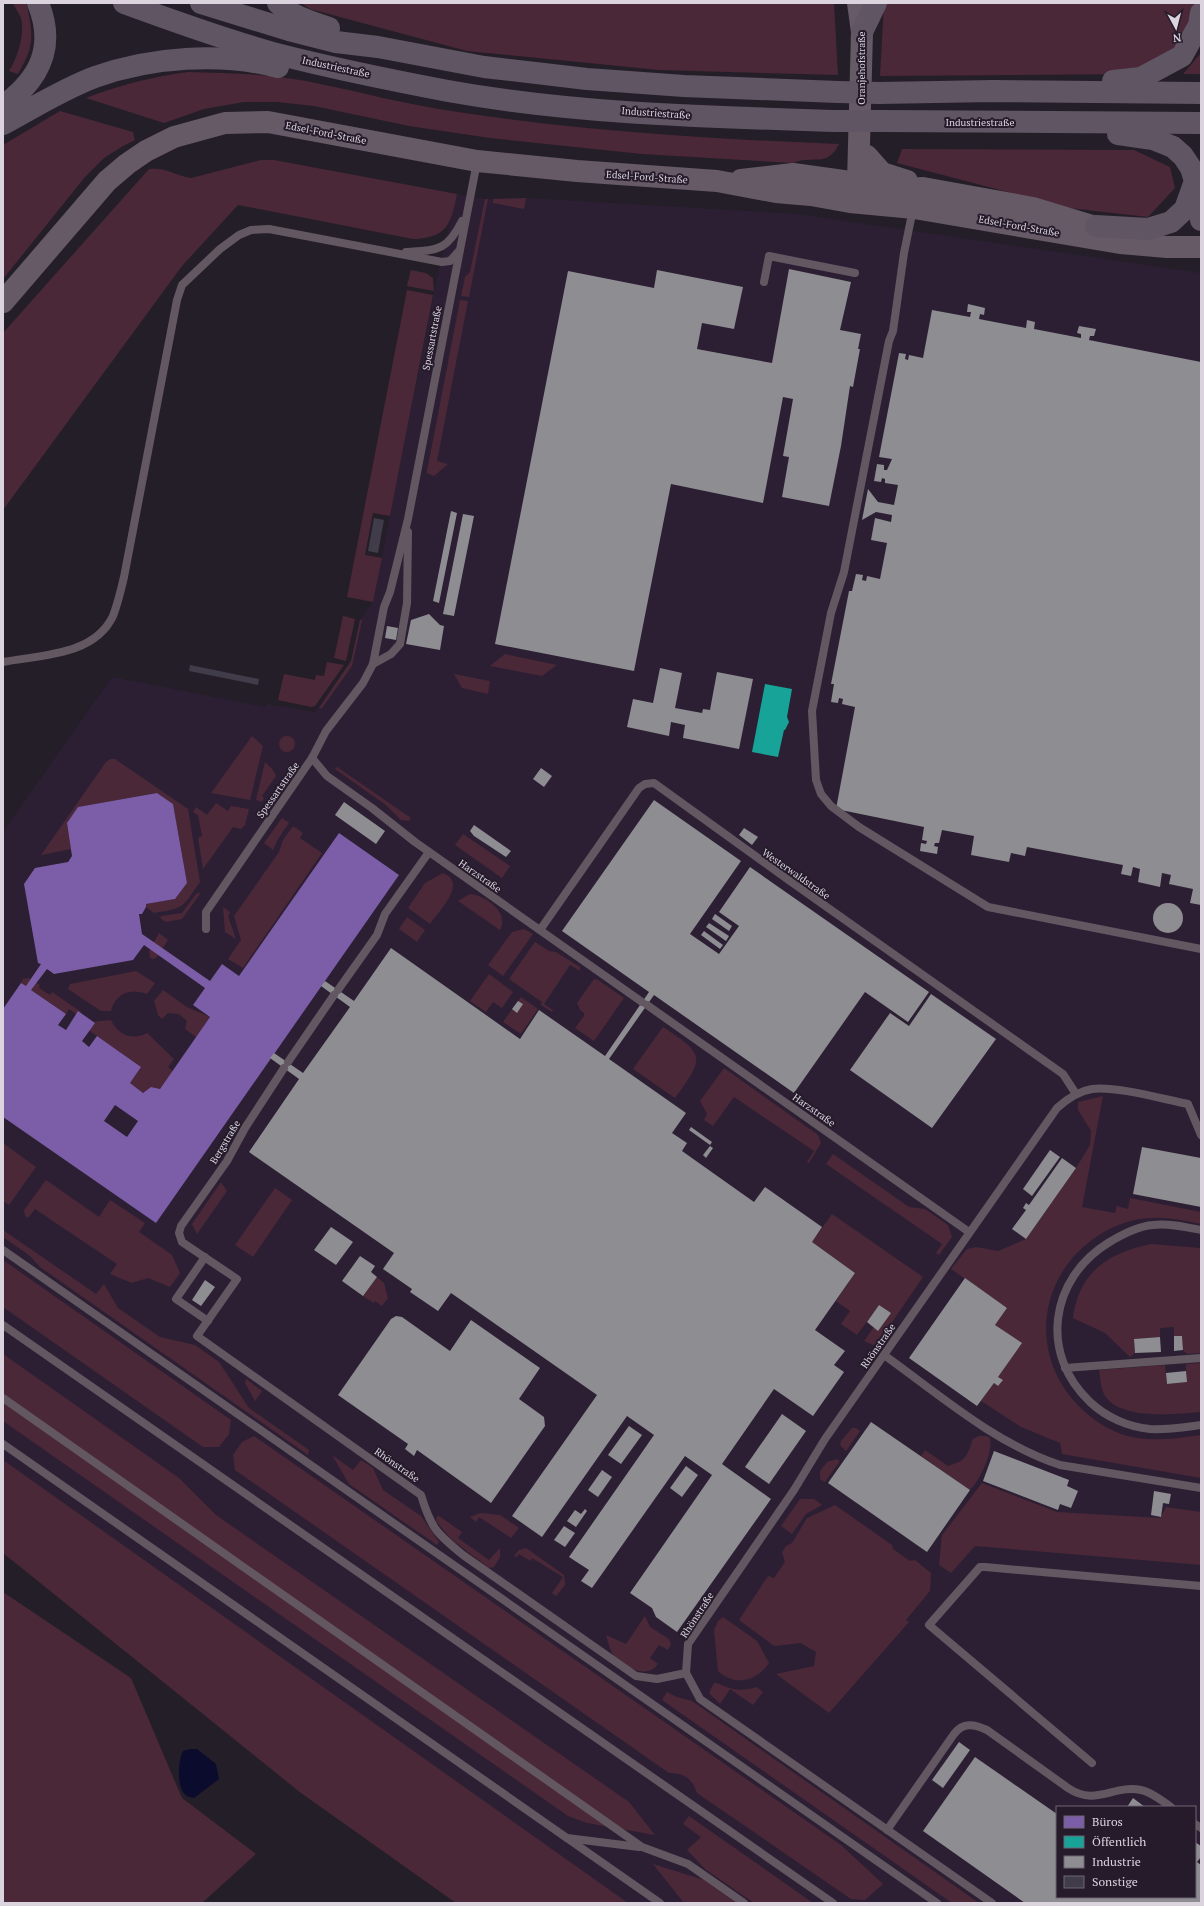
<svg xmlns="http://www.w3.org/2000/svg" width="1204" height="1906" viewBox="0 0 1204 1906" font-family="'PT Serif',serif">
<rect width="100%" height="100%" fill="#241e28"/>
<path fill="#2c1f33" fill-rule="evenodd" d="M457 194 485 199 526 198 797 214 1201 273V1903H569L3 1501V832L112 677 265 707 267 704 315 712 351 661 360 620 373 602 435 287ZM1057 1807H1195V1897H1057Z"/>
<g fill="#4a2838">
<path d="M13 3H25L27 5C33 36 35 45 18 74L9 71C18 57 25 34 21 18 19 13 15 8 13 3Z"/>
<polygon points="301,3 834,3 838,75 659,70 467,51 310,9"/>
<polygon points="884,3 1194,3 1194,18 1176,49 1135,74 880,76"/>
<polygon points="1201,53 1201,74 1183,74"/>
<path d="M188 72C227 73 268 74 306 81 357 91 407 105 458 112 584 131 711 139 839 144 827 169 811 154 793 163L642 154 490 138 409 126 314 106 277 102H244L204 109 164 123 86 98C119 85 152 77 188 72Z"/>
<polygon points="60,111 133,132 135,140 123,146 104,158 85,177 3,279 3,145"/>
<polygon points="902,149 1134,150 1170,167 1175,188 1148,217 1069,208 897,163"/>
<path d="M261 160H274L457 194C451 224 447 238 413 239L238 205 182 266 3 510V333L149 169C166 167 174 175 191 178Z"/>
<polygon points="526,198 524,209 493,203 493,199"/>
<polygon points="485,199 488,199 469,297 461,296 465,277 470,272"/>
<polygon points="411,270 426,273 433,278 434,291 407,286"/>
<polygon points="407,290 433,295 390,516 373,513 365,555 382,558 373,602 347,597"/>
<polygon points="460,300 468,301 437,461 448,464 434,476 427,473 427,471"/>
<polygon points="343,616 355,619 346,661 334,658"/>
<polygon points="360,620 362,620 352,666 322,708 319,708 351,661"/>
<polygon points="505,654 557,665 542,676 490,666"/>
<polygon points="327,662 344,665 315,706 311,707 278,700 284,674 315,680 316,675 324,676"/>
<polygon points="454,674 490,681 488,694 462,688"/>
<circle cx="287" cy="744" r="8"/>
<polygon points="252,736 263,746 250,800 211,793"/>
<path d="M110 759H115L188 809 200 882C182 907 186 908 154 913L146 907V904L175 899 187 883 173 804 157 793 78 807 67 823 71 849 41 855 106 762Z"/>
<polygon points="265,762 273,770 276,776 262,796 264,798 262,802 256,800"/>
<polygon points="337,767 340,769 411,818 409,821 401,820 386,805 335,769"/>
<polygon points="216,803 228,811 231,806 249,809 245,825 241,829 233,827 203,869 198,838 202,836 198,815 193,812 196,807 207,815"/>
<polygon points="282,818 289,823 278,839 273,850 264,843"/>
<polygon points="293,826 303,833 300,838 322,853 243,968 228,959 241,940 234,916 279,852 283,840"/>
<polygon points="463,834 510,866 502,878 455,845"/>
<path d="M443 873C468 883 439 911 430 924L408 908 425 883Z"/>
<polygon points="199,893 200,894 182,919 166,922 160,918 161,916 182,913 196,894"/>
<path d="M470 894C485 895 510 913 500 930L458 901Z"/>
<polygon points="223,907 230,912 228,916 236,939 225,932"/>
<polygon points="407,917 425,930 417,942 399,929"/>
<polygon points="524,929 533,934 503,976 488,965 512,932"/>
<polygon points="159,933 168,940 157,957 153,959 150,958 149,951"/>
<polygon points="535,942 549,951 556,952 580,967 580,971 570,965 544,1004 553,1010 552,1012 541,1005 542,1002 509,979"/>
<path d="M136 971 155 983 147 994C131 988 116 992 111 1011H101L68 989 70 984Z"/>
<polygon points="489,974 513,992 502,1008 493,1002 486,1012 470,1001"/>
<polygon points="29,978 40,985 39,988 50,995 52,992 81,1012 79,1016 69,1009 66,1014 21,983 23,979"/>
<polygon points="594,979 598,980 624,998 594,1041 575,1028 584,1016 584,1013 580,1010 577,1003"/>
<polygon points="163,990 187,1007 210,1017 196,1037 185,1029 187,1021 179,1014 168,1013 162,1019 158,1015 154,1001"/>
<polygon points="521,997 538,1009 521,1034 503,1022"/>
<path d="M111 1020C118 1035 132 1041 147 1033L174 1059 168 1067 173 1071 160 1089 151 1087 143 1093 130 1083 141 1067 87 1029 92 1022Z"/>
<path d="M663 1027C706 1055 704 1058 675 1098L633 1069Z"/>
<polygon points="724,1068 818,1135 821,1143 809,1163 807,1162 814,1151 734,1097 713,1126 704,1120 707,1114 700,1101"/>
<path d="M1103 1096 1082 1207 1115 1213 1117 1206 1128 1209 1130 1198 1201 1212V1224C1185 1221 1169 1217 1153 1218 1134 1218 1114 1225 1099 1235 1035 1276 1028 1361 1084 1411 1097 1423 1115 1434 1132 1437 1155 1442 1178 1438 1201 1435V1478L1062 1454 1060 1443 1021 1427 981 1401 994 1383 998 1386 1002 1380 998 1377 1021 1343 995 1325 1007 1308 951 1269 967 1249 976 1247 998 1251 1026 1239 1076 1168 1090 1145 1091 1131 1078 1110V1102Z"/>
<polygon points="3,1143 36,1167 9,1205 3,1201 4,1186 3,1185"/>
<polygon points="833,1154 909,1207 925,1209 948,1225 952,1237 939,1255 936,1253 942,1244 826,1164"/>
<polygon points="46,1180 99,1217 110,1200 145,1223 139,1232 172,1255 180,1273 170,1287 148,1278 132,1283 110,1274 117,1264 35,1209 28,1218 25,1216 24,1210"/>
<polygon points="221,1182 227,1191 197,1234 192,1224"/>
<polygon points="275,1188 292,1200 253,1257 235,1245"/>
<polygon points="832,1214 923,1277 877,1344 873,1345 864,1341 874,1327 890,1313 879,1305 857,1335 841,1324 850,1311 836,1301 855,1273 812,1242"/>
<polygon points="3,1230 96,1294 104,1284 118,1308 160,1337 195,1345 219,1362 249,1408 309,1450 308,1455 40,1267 30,1256 3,1237"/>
<path d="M1151 1244 1201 1248V1353L1187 1354 1183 1350 1182 1336H1174V1327L1160 1328V1337L1134 1339 1135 1353 1130 1357 1105 1333 1073 1318C1079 1272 1108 1253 1151 1244Z"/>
<polygon points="3,1260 231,1420 229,1434 219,1447 203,1447 3,1307"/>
<polygon points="377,1277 384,1283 388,1298 382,1306 375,1301 374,1303 363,1296"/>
<polygon points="3,1354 179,1478 216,1515 629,1802 655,1835 587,1823 568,1816 3,1421"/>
<path d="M1201 1363V1412C1177 1414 1118 1421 1104 1394 1101 1388 1100 1377 1099 1370L1165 1365 1167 1384 1186 1382V1364Z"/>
<polygon points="246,1379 262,1391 255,1401 245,1383"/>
<polygon points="852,1428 856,1428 860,1431 846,1451 840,1445 841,1441"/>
<path d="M254 1436 841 1845 883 1884 865 1900 851 1899 697 1793C692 1778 684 1773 669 1773L235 1470 233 1455 242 1442Z"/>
<path d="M979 1436H986L990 1438C993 1453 980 1480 970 1490L921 1456 925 1450 948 1466C966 1461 967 1456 973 1439Z"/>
<polygon points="332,1455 353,1470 361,1460 373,1468 383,1490 421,1516 439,1542 437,1545 349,1484"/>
<polygon points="837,1459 840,1461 825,1482 820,1479 820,1471 827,1462"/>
<polygon points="3,1460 628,1903 456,1903 301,1793 3,1553"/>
<polygon points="982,1483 1057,1512 1160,1518 1166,1507 1201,1512 1201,1565 975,1546 951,1573 939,1565 942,1535"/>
<polygon points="800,1499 814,1499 822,1505 806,1514 792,1534 781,1526"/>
<polygon points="835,1505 892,1545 893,1549 910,1561 915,1560 931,1573 930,1591 906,1620 909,1622 829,1713 776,1674 814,1666 816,1652 801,1643 774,1646 739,1620 768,1576 774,1578 785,1562 782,1552 786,1546 792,1543 807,1518"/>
<polygon points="480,1513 500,1515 519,1528 511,1538 479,1517 476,1522 470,1517"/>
<polygon points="437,1516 439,1516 462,1532 458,1538 489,1560 500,1548 500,1557 494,1567 489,1568 451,1539 436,1521"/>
<polygon points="526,1548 564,1575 565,1585 556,1596 552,1593 563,1577 532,1558 530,1561 519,1554 517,1557 514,1556 519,1550"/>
<polygon points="3,1592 131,1678 182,1798 256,1854 202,1903 3,1903"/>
<path d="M645 1616 650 1627 669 1639 671 1644 668 1650 659 1645 650 1658 658 1664C647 1680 624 1667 614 1656 610 1651 608 1641 606 1635L626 1644Z"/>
<path d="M723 1617 757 1641 769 1663C757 1681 735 1687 718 1671L714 1630 718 1621Z"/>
<path d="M714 1683C720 1683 724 1687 730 1688 738 1691 748 1690 756 1687L763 1692 753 1705 730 1689 720 1704 709 1693Z"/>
<polygon points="667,1692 677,1697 692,1701 979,1903 952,1903 662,1700"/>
<polygon points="689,1816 813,1903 754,1903 705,1869 687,1850 701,1837 683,1824"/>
<polygon points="653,1864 704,1880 736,1903 684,1903"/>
</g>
<path fill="#0b0b2e" d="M190 1749H197L216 1764 219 1779 194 1798C189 1797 186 1796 183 1792 177 1782 178 1761 183 1751Z"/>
<path fill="#7b5ea7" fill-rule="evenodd" d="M157 793 173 804 187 883 175 899 146 904V907L142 914H139L142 934 210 981 222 964 239 976 339 833 399 875 156 1223 3 1117V1009L21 983 26 986 41 964 38 963 24 884 35 868 68 862 72 856 67 823 78 807ZM144 945 205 988 193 1005 210 1017 160 1089 151 1087 143 1093 130 1083 141 1067 97 1036 89 1047 82 1041 95 1023 78 1011 66 1030 58 1025 66 1014 31 990 47 969 54 974 133 960ZM115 1105 138 1121 127 1137 104 1121Z"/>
<polygon fill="#17a398" points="765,684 792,689 787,717 789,722 785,730 784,730 778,757 752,752"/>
<g fill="#8d8d92">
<polygon points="789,269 851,282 840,330 861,334 858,349 860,349 853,387 850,386 841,446 829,506 782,497 789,457 783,456 793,399 783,397 763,503 671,484 634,671 495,644 568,271 654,288 657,270 743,287 734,329 702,323 697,349 772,363"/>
<polygon points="968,304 985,308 984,315 980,314 979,319 1026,328 1027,320 1035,322 1034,329 1081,338 1081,334 1077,333 1079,326 1096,329 1094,336 1090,336 1089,340 1201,362 1201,905 1190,903 1193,889 1169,884 1171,875 1162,873 1160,887 1138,882 1140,869 1133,867 1131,876 1121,874 1123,865 1027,847 1025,856 1011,853 1009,862 971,855 974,836 942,830 939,843 935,843 934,846 938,847 937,854 920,851 921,843 926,844 927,841 922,840 924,827 836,809 855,707 842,704 843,699 839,698 838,703 831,702 834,684 831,684 849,591 852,591 856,574 863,575 862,580 866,581 867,576 880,579 887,543 871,540 875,518 891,522 892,515 876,512 862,520 868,489 878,502 894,505 898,485 885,483 885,479 882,478 881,482 874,481 877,464 884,465 884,470 887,470 892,459 879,457 899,353 906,354 905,359 908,360 909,355 923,358 932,310 970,317 971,312 967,312"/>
<polygon points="451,511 457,513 439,603 433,601"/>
<polygon points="463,514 474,516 454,616 443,614"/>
<polygon points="429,614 440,625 444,626 440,650 406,644 411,620"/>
<polygon points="387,626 398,628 396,640 385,638"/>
<polygon points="660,668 682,673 675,708 702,713 703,709 710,710 717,672 753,679 739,749 683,738 685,725 671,722 669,736 627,727 633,699 653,703"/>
<polygon points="541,768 552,776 544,787 533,779"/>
<polygon points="654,800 741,861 690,934 719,954 739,926 719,912 750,867 929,992 908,1022 865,992 794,1093 654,995 609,1059 686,1113 672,1133 687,1143 682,1151 754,1202 765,1187 822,1227 812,1242 855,1273 815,1330 845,1351 834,1365 844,1372 813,1416 774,1389 722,1464 771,1499 677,1632 656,1617 652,1608 630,1593 712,1475 685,1456 592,1588 581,1581 589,1570 569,1557 654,1435 627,1416 542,1537 512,1516 597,1395 451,1293 438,1311 410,1292 412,1289 383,1269 394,1253 249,1152 299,1079 270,1058 274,1053 303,1073 350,1007 321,986 325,981 354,1001 391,948 520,1039 539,1010 605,1056 649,992 562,931"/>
<polygon points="344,802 385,831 376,844 335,815"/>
<polygon points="474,825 511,851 506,857 474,836 470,831"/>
<polygon points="744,828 758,837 752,845 739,835"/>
<circle cx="1168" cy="918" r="15"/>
<polygon points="715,914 732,926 729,931 712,919"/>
<polygon points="709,923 729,936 726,941 706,927"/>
<polygon points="704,931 723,945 720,949 701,935"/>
<polygon points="931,994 996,1039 932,1128 850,1070 890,1013 909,1026"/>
<polygon points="518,1001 523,1004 517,1013 512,1009"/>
<polygon points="691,1127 712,1142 710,1145 689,1130"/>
<polygon points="710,1146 713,1148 706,1158 703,1155"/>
<polygon points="1142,1147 1201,1158 1201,1207 1133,1194"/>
<polygon points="1050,1150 1060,1157 1032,1196 1023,1189"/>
<polygon points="1062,1158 1076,1168 1026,1239 1012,1229 1026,1210 1023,1208 1026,1203 1029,1205"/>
<polygon points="331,1227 353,1242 336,1265 314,1250"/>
<polygon points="360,1256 375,1266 371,1272 377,1277 363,1296 342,1281"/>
<polygon points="965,1278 1007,1308 995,1325 1022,1343 998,1377 1003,1380 998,1386 994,1383 977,1406 909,1358"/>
<polygon points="205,1280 215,1287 201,1306 192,1300"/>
<polygon points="879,1305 891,1313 878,1331 867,1322"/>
<polygon points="396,1316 402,1317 450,1351 471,1320 540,1368 519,1399 544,1417 545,1426 491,1503 417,1450 414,1456 405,1449 408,1444 338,1395 391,1319"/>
<polygon points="1174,1336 1182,1336 1183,1350 1174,1351"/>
<polygon points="1160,1337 1161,1352 1135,1353 1134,1339"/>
<polygon points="1186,1371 1187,1382 1167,1384 1166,1373"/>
<polygon points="782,1414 806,1431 769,1484 745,1467"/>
<polygon points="871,1422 970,1490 927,1552 828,1483"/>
<polygon points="629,1426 642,1435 621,1464 608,1455"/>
<polygon points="994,1451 1069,1480 1067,1486 1078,1491 1071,1508 1060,1504 1058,1510 983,1481"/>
<polygon points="686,1466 698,1475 682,1497 670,1488"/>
<polygon points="602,1470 612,1477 598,1497 588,1490"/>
<polygon points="1154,1491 1171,1494 1169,1504 1163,1503 1161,1517 1151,1515"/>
<polygon points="585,1509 587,1511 576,1527 567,1521 575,1510 581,1514"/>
<polygon points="564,1526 575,1533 565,1547 554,1540"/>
<polygon points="959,1742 970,1750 943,1788 932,1780"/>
<polygon points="975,1757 1057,1814 1057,1897 1195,1897 1195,1842 1201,1846 1201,1857 1197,1862 1201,1865 1201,1903 1025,1903 923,1831"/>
<polygon points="1133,1798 1145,1807 1127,1807"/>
</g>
<g fill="#403c49">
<polygon points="374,518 384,520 378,553 368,551"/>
<polygon points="190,665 259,679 258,685 189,671"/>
</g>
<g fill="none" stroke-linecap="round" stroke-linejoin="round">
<g stroke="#635862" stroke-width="8">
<polyline points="913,209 904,253 893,331 889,341 844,572 831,613 812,711 816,780 821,794 831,806 859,827 988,907 1201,949"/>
<path d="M406 252C438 250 447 251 462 221"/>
<polyline points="764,282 769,256 855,273"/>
<path d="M3 662C40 655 94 656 113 616 118 603 121 590 124 577L177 300 182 285 220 249 239 235 251 230 269 229 442 262 450 261 459 251"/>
<polyline points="373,664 391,654 400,644 407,603 408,532"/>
<polyline points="312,758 327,776 372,808 415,842 642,1002"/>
<polyline points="206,929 206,912 312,758 326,731 363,683 373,664 384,607 390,592 408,519 477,162"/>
<polyline points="540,930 639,788 645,784 654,783 790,881 1063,1074 1076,1094"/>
<polyline points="338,990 377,935 385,914 429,852"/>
<polyline points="647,1005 969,1232"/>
<polyline points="288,1062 334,995"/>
<path d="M284 1068 245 1128 227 1161 181 1226 179 1233 182 1242 237 1279 197 1336 421 1495C431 1528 436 1533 463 1555L636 1676 657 1679 686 1673 688 1644 794 1490 825 1439 1057 1108C1067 1099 1079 1091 1092 1089 1117 1086 1162 1099 1188 1104L1201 1135"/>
<path d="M1201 1230C1186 1227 1168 1223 1153 1225 1138 1226 1121 1235 1108 1243 1050 1279 1039 1354 1090 1402 1106 1417 1128 1427 1150 1429 1166 1430 1185 1427 1201 1425"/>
<polyline points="3,1250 937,1903"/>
<polyline points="205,1257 176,1299 208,1321"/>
<polyline points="3,1325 833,1903"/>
<path d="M884 1355C940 1395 994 1443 1060 1465L1201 1488"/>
<polyline points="1065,1368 1201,1358"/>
<polyline points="3,1398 642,1847 688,1864 744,1903"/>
<polyline points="3,1444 660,1903"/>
<polyline points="686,1673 700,1699 992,1903"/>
<polyline points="1092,1763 929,1625 980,1567 985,1567 1201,1586"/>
<polyline points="1195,1824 1201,1828"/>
<path d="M887 1830 954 1734C963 1722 974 1724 987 1730L1068 1788C1096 1807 1114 1784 1141 1790 1152 1792 1162 1801 1171 1807"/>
<polyline points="567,1838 639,1847"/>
</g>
<g stroke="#655a65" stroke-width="22">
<polyline points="858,3 862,32 858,182"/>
<polyline points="867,156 882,173 907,181"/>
<polyline points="741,180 793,174 901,189 923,188 1033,208 1112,232"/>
<polyline points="3,302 107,181 127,164 146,151 174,137 225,123 268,122 477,161 577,171 717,181 776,192 811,195 850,202 914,208 1120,243 1167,247 1201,247"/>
</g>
<g stroke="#605562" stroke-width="22">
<path d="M124 3C173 21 223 39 273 53 331 68 390 80 448 91 576 114 708 117 838 121"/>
<polyline points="201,3 289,30 336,42 378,47 484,67 587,79 684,86 838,92"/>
<path d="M278 3C291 16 311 22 329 28"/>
<polyline points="862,32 876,3"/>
<polyline points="1113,81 1141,78 1182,56 1199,25 1201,13"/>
<polyline points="879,93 993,91 1201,93"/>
<path d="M3 106C40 79 56 47 38 3"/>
<polyline points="879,121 1201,123"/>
<path d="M3 124C33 108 63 89 95 77 151 57 221 52 278 67"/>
<polyline points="1195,184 1201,220"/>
<polyline points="1096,226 1148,229 1171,222 1185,209 1195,181 1191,168 1183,156 1173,147 1153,139 1118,134"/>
</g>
<g stroke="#605562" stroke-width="22">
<polyline points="838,92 879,93"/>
<polyline points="838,121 879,121"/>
</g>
</g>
<g text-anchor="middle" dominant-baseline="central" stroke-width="4" stroke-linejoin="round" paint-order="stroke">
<g font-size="10" fill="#dbd4df" stroke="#251b2b">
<text transform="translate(336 67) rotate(12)">Industriestraße</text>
<text transform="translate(861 68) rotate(-90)">Oranjehofstraße</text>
<text transform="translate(656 113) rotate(4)">Industriestraße</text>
<text x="980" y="122">Industriestraße</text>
<text transform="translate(326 133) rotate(11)">Edsel-Ford-Straße</text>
<text transform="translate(647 177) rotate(4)">Edsel-Ford-Straße</text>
<text transform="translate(1019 226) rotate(10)">Edsel-Ford-Straße</text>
<text transform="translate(432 338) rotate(-79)">Spessartstraße</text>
<text transform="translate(278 790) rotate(-55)">Spessartstraße</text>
<text transform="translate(796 874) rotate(35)">Westerwaldstraße</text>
<text transform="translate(480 876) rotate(35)">Harzstraße</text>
<text transform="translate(814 1110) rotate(35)">Harzstraße</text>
<text transform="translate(225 1142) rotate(-59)">Bergstraße</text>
<text transform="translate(878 1346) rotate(-55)">Rhönstraße</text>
<text transform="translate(397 1465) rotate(35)">Rhönstraße</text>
<text transform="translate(697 1615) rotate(-57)">Rhönstraße</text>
</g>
</g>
<rect width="1204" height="1906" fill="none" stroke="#dbd4df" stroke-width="8"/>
<rect x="1056" y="1806" width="140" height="92" fill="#251b2b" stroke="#6e6573"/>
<rect x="1064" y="1816" width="20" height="12" fill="#7b5ea7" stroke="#6e6573"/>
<text x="1092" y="1826" font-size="12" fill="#dbd4df">Büros</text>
<rect x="1064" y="1836" width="20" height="12" fill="#17a398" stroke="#6e6573"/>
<text x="1092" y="1846" font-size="12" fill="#dbd4df">Öffentlich</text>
<rect x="1064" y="1856" width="20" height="12" fill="#8d8d92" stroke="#6e6573"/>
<text x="1092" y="1866" font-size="12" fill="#dbd4df">Industrie</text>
<rect x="1064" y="1876" width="20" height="12" fill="#403c49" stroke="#6e6573"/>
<text x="1092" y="1886" font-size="12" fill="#dbd4df">Sonstige</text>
<g transform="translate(1176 28) rotate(173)" stroke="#251b2b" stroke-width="3" paint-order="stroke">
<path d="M0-3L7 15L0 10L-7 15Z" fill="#dbd4df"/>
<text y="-6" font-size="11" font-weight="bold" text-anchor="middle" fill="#dbd4df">N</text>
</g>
</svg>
